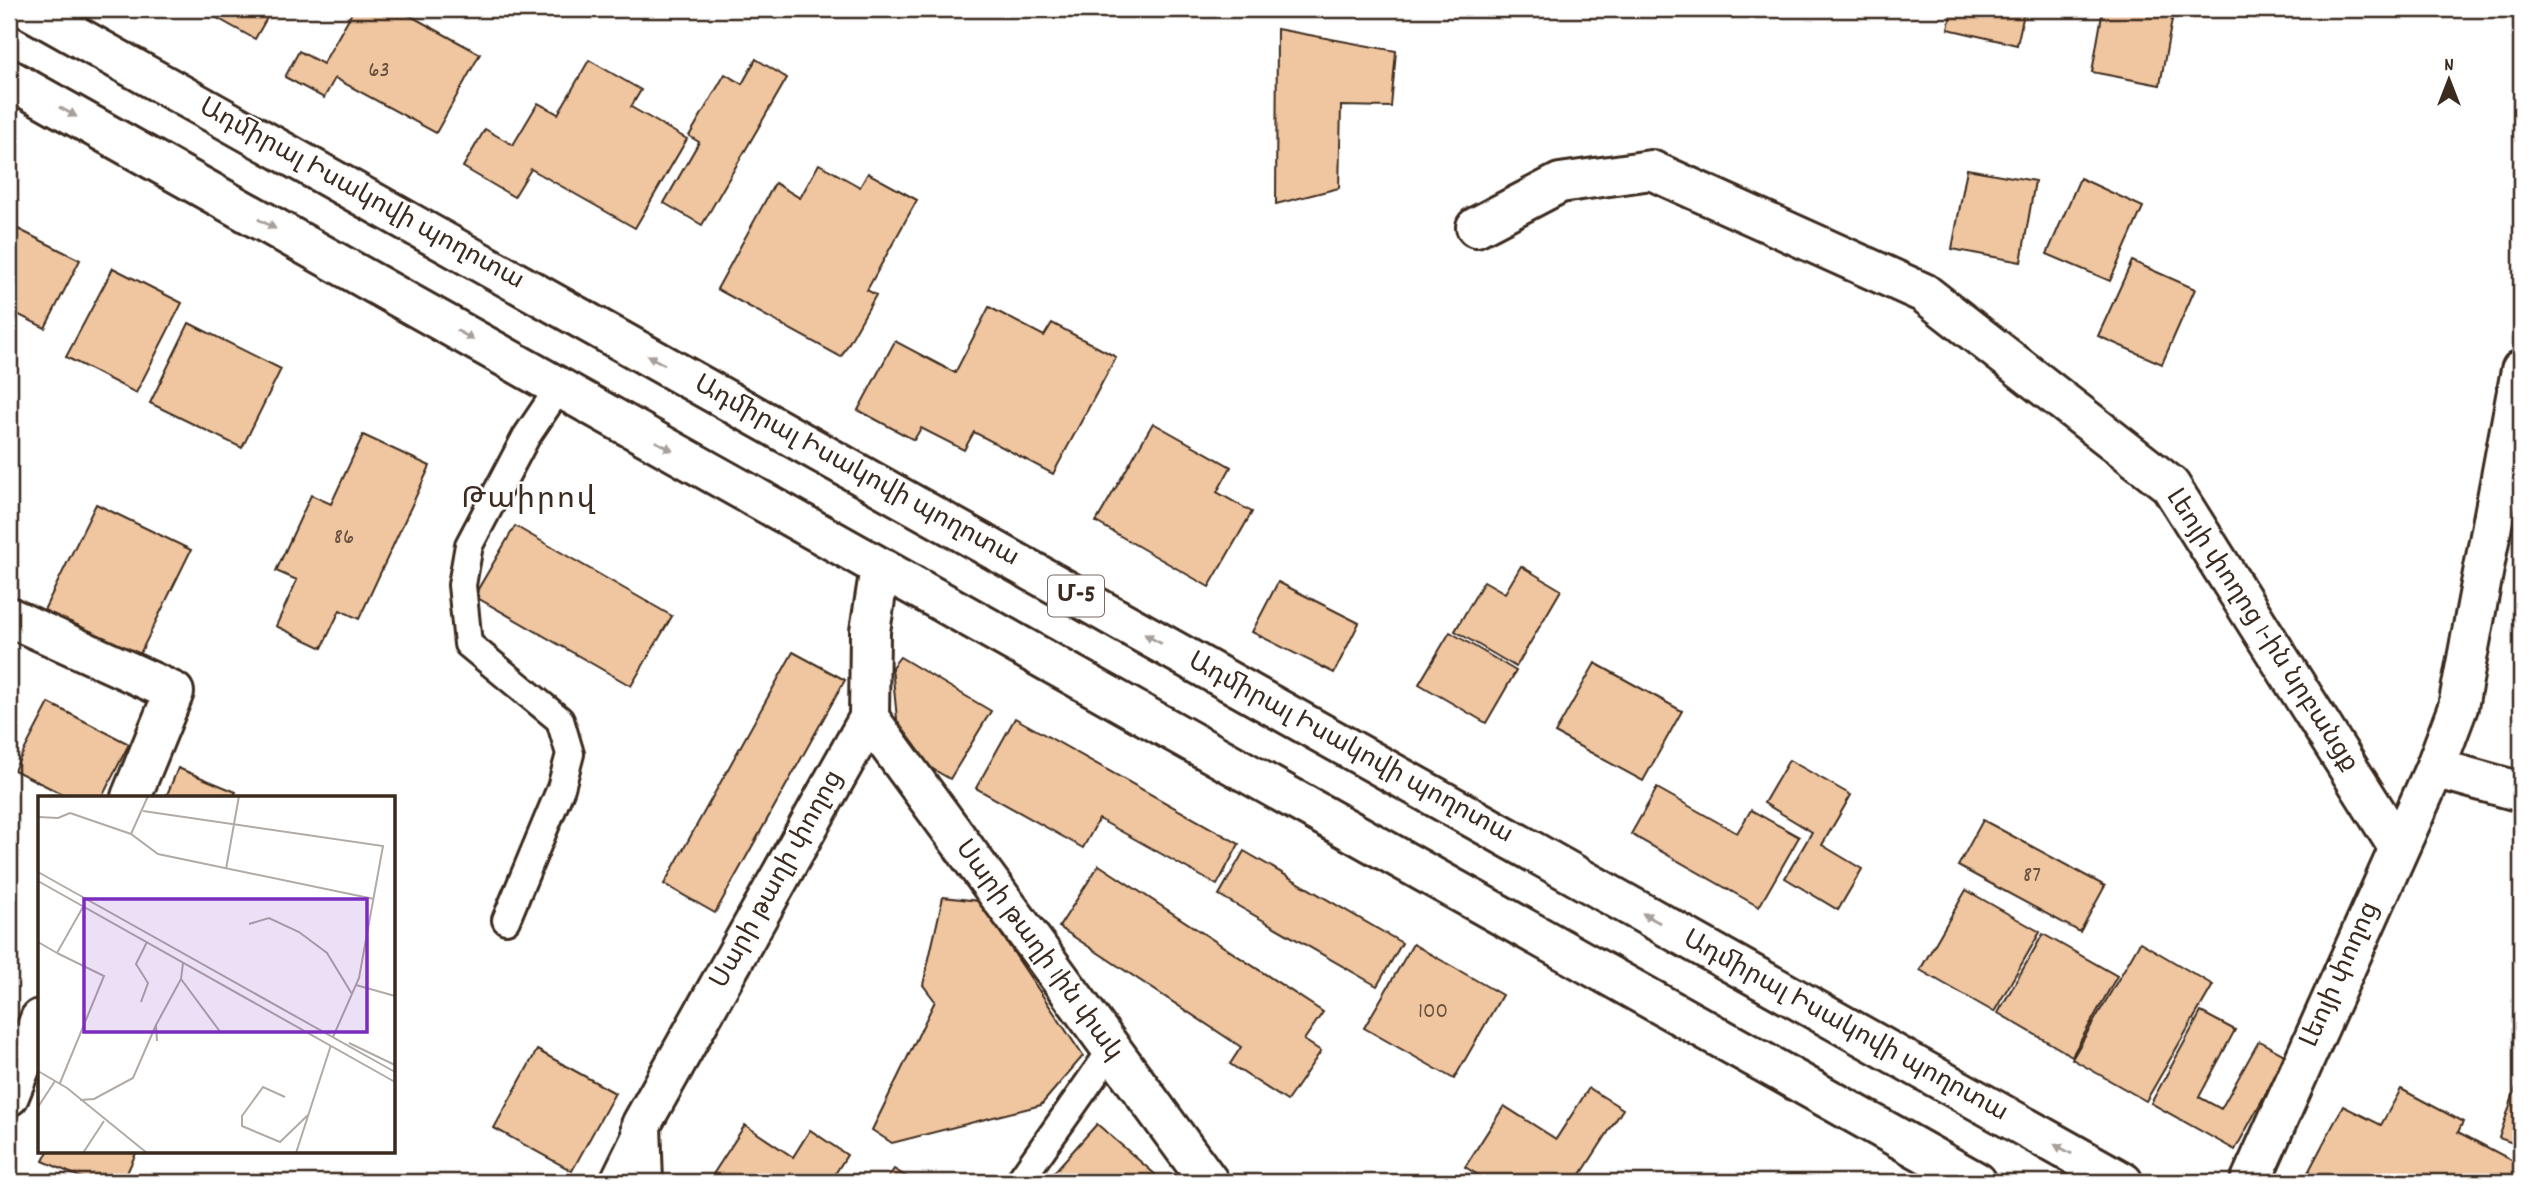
<svg xmlns="http://www.w3.org/2000/svg" width="2530" height="1191" viewBox="0 0 2530 1191" font-family="Dekko,'Noto Sans Armenian',sans-serif">
<rect width="100%" height="100%" fill="#fff"/>
<filter id="ink" filterUnits="userSpaceOnUse"><feTurbulence type="fractalNoise" baseFrequency=".0143" numOctaves="2"/><feDisplacementMap in="SourceGraphic" scale="14" xChannelSelector="R" yChannelSelector="G"/><feConvolveMatrix kernelMatrix="1 2 1 2 8 2 1 2 1" color-interpolation-filters="sRGB"/></filter>
<g filter="url(#ink)">
<g fill="#f0c6a0" stroke="#3b2a1e" stroke-width="2">
<polygon points="201,9 272,9 255,39"/>
<polygon points="354,9 398,9 480,54 436,133 335,78 324,98 285,77 299,51 323,64"/>
<polygon points="1952,9 2025,9 2017,45 1948,29"/>
<polygon points="2103,9 2174,9 2160,85 2092,72"/>
<polygon points="1277,29 1396,51 1391,107 1341,106 1339,188 1276,204"/>
<polygon points="756,59 787,78 702,225 664,203 699,142 689,136 725,74 742,84"/>
<polygon points="589,60 641,90 631,107 687,139 635,228 531,169 514,197 463,167 485,129 513,145 538,103 558,114"/>
<polygon points="819,164 860,187 868,173 917,200 867,290 876,295 841,357 717,289 775,183 800,198"/>
<polygon points="1967,169 2035,181 2021,262 1952,249"/>
<polygon points="2080,178 2143,207 2110,281 2047,254"/>
<polygon points="18,229 80,260 45,328 9,310 9,248"/>
<polygon points="2132,261 2195,289 2162,364 2098,336"/>
<polygon points="113,268 182,303 136,393 66,357"/>
<polygon points="989,307 1044,336 1052,323 1116,357 1053,474 974,432 964,450 921,428 914,440 858,410 895,341 955,373"/>
<polygon points="189,323 281,369 242,448 150,403"/>
<polygon points="1153,423 1231,467 1217,492 1252,512 1209,587 1096,522"/>
<polygon points="363,435 430,466 359,619 340,610 322,648 276,626 297,580 276,571 311,495 331,504"/>
<polygon points="96,504 191,550 138,658 43,612"/>
<polygon points="515,526 672,616 631,686 474,596"/>
<polygon points="1521,566 1561,590 1516,667 1455,631 1484,581 1505,593"/>
<polygon points="1278,582 1359,623 1334,673 1252,632"/>
<polygon points="1450,632 1516,671 1486,723 1419,684"/>
<polygon points="793,652 845,680 715,913 664,884"/>
<polygon points="900,657 991,711 950,779 900,750 892,667"/>
<polygon points="1595,663 1682,711 1643,781 1555,733"/>
<polygon points="49,703 129,744 102,797 68,797 14,770"/>
<polygon points="1015,718 1239,844 1217,885 1099,819 1083,848 976,788"/>
<polygon points="1789,760 1851,795 1822,845 1862,869 1838,910 1785,878 1812,832 1764,803"/>
<polygon points="178,768 236,792 233,797 166,797"/>
<polygon points="1657,788 1737,833 1751,810 1799,837 1759,907 1631,834"/>
<polygon points="1983,820 2105,886 2080,932 1958,866"/>
<polygon points="1244,851 1402,943 1377,986 1219,895"/>
<polygon points="1099,865 1323,1012 1304,1040 1321,1051 1287,1101 1230,1064 1241,1047 1059,927"/>
<polygon points="1966,890 2040,932 1994,1012 1920,970"/>
<polygon points="943,897 979,901 1083,1056 1041,1105 892,1143 872,1130 935,1001 923,985"/>
<polygon points="2043,934 2117,976 2072,1056 1998,1013"/>
<polygon points="2140,942 2213,985 2146,1101 2072,1059"/>
<polygon points="1413,944 1502,995 1454,1079 1364,1028"/>
<polygon points="2201,1012 2235,1030 2199,1097 2221,1109 2259,1041 2286,1056 2235,1150 2151,1103"/>
<polygon points="537,1050 615,1093 572,1171 494,1128"/>
<polygon points="2521,1072 2521,1146 2499,1138"/>
<polygon points="1589,1088 1623,1109 1576,1182 1490,1182 1465,1167 1504,1106 1556,1139"/>
<polygon points="2401,1089 2463,1122 2458,1132 2521,1165 2519,1182 2303,1182 2343,1106 2381,1125"/>
<polygon points="1097,1124 1164,1182 1051,1182 1048,1179"/>
<polygon points="745,1125 793,1157 810,1130 847,1155 830,1182 708,1182"/>
<polygon points="48,1151 137,1151 123,1182 91,1182 43,1161"/>
<polygon points="894,1169 915,1182 885,1182"/>
</g>
<g fill="none" stroke-linecap="round" stroke-linejoin="round">
<g stroke="#3b2a1e" stroke-width="32">
<g id="service">
<polyline points="506,920 561,788 570,754 560,720 468,644 462,585 469,545 526,437 559,388"/>
<polyline points="613,1182 639,1129"/>
<polyline points="1019,1182 1111,1051"/>
</g>
</g>
<g stroke="#3b2a1e" stroke-width="44">
<g id="minor">
<polyline points="1476,227 1560,183 1651,170 1924,293 2170,485 2398,847"/>
<polyline points="9,617 174,692 131,797"/>
<polyline points="869,718 1209,1182"/>
<polyline points="2435,768 2521,792"/>
<polyline points="9,1096 40,1019"/>
<polyline points="643,1182 641,1125 869,718 870,631 880,568"/>
<polyline points="2250,1182 2435,768 2458,707 2521,370"/>
</g>
</g>
<g stroke="#3b2a1e" stroke-width="44">
<g id="trunk">
<polyline points="28,9 2123,1182"/>
<polyline points="9,79 1977,1182"/>
</g>
</g>
<use href="#service" stroke="#fff" stroke-width="26"/>
<use href="#minor" stroke="#fff" stroke-width="38"/>
<use href="#trunk" stroke="#fff" stroke-width="38"/>
</g>
<defs><path id="oneway-solid" d="M-6-.8H1V-3.2L6.5 0L1 3.2V.8H-6Z" transform="scale(1.75)"/></defs>
<g fill="#a79f9a">
<use href="#oneway-solid" transform="translate(68 112) rotate(29)"/>
<use href="#oneway-solid" transform="translate(267 224) rotate(29)"/>
<use href="#oneway-solid" transform="translate(465 335) rotate(29)"/>
<use href="#oneway-solid" transform="translate(656 360) rotate(-151)"/>
<use href="#oneway-solid" transform="translate(664 446) rotate(29)"/>
<use href="#oneway-solid" transform="translate(1153 639) rotate(-151)"/>
<use href="#oneway-solid" transform="translate(1651 918) rotate(-151)"/>
<use href="#oneway-solid" transform="translate(2063 1149) rotate(-151)"/>
</g>
</g>
<g text-anchor="middle" dominant-baseline="central" stroke-width="5" stroke-linejoin="round" paint-order="stroke">
<g font-size="23" fill="#68513e">
<text x="379" y="71">63</text>
<text x="344" y="538">86</text>
<text x="2032" y="876">87</text>
<text x="1433" y="1012">100</text>
</g>
<rect fill="#fff" stroke="#766a62" stroke-width="2" x="1048" y="575.5" width="56" height="41" rx="5"/>
<g font-size="24" font-weight="bold" fill="#3b2a1e">
<text x="1076" y="596">Մ-5</text>
</g>
<g font-size="26" fill="#3b2a1e" stroke="#fff">
<text transform="translate(361 195) rotate(29)">Ադմիրալ Իսակովի պողոտա</text>
<text transform="translate(856 472) rotate(29)">Ադմիրալ Իսակովի պողոտա</text>
<text transform="translate(2261 631) rotate(57)">Լեոյի փողոց 1-ին նրբանցք</text>
<text transform="translate(1350 749) rotate(29)">Ադմիրալ Իսակովի պողոտա</text>
<text transform="translate(778 880) rotate(-61)">Սարի թաղի փողոց</text>
<text transform="translate(1038 951) rotate(54)">Սարի թաղի 1ին փակ</text>
<text transform="translate(2341 975) rotate(-66)">Լեոյի փողոց</text>
<text transform="translate(1845 1027) rotate(29)">Ադմիրալ Իսակովի պողոտա</text>
</g>
<g font-size="30" letter-spacing="2" fill="#3b2a1e" stroke="#fff">
<text x="529" y="501">Թաիրով</text>
</g>
</g>
<g transform="translate(38 796)">
<rect width="357" height="357" fill="#fff"/>
<path fill="none" stroke="#b1aaa5" stroke-width="2" d="M105 15 345 50 321 182 295 241M32 17 93 38 120 58 336 103M0 21 20 22 32 17M93 38 110 0M188 73 201 0M0 76 357 276M0 85 357 286M211 128 231 122 261 136 289 157 314 198M0 146 19 157 45 111M19 157 66 180 22 287M143 183 183 237M318 189 357 200M103 206 110 187 98 168 109 146M119 245 118 229 143 183 145 167M311 247 357 269M0 275 29 292 109 357M247 301 225 291 204 320V330L242 346 270 319M42 304 56 303 95 282 118 229M0 311 17 285M45 357 66 325M258 357 293 249"/>
<path fill="#7b2cbf" fill-opacity="0.15" stroke="#7b2cbf" stroke-width="3.5" d="M46 103H329V236H46Z"/>
<rect width="357" height="357" fill="none" stroke="#3b2a1e" stroke-width="3.5"/>
</g>
<rect width="2530" height="1191" fill="none" stroke="#fff" stroke-width="35"/>
<rect x="18" y="18" width="2495" height="1156" fill="none" stroke="#3b2a1e" stroke-width="2.5" filter="url(#ink)"/>
<g transform="translate(2449 80)" stroke="#ffffff" stroke-width="5" paint-order="stroke">
<path d="M0-5L12 26L0 18L-12 26Z" fill="#3b2a1e"/>
<text y="-10" font-size="19" font-weight="bold" text-anchor="middle" fill="#3b2a1e">N</text>
</g>
</svg>
